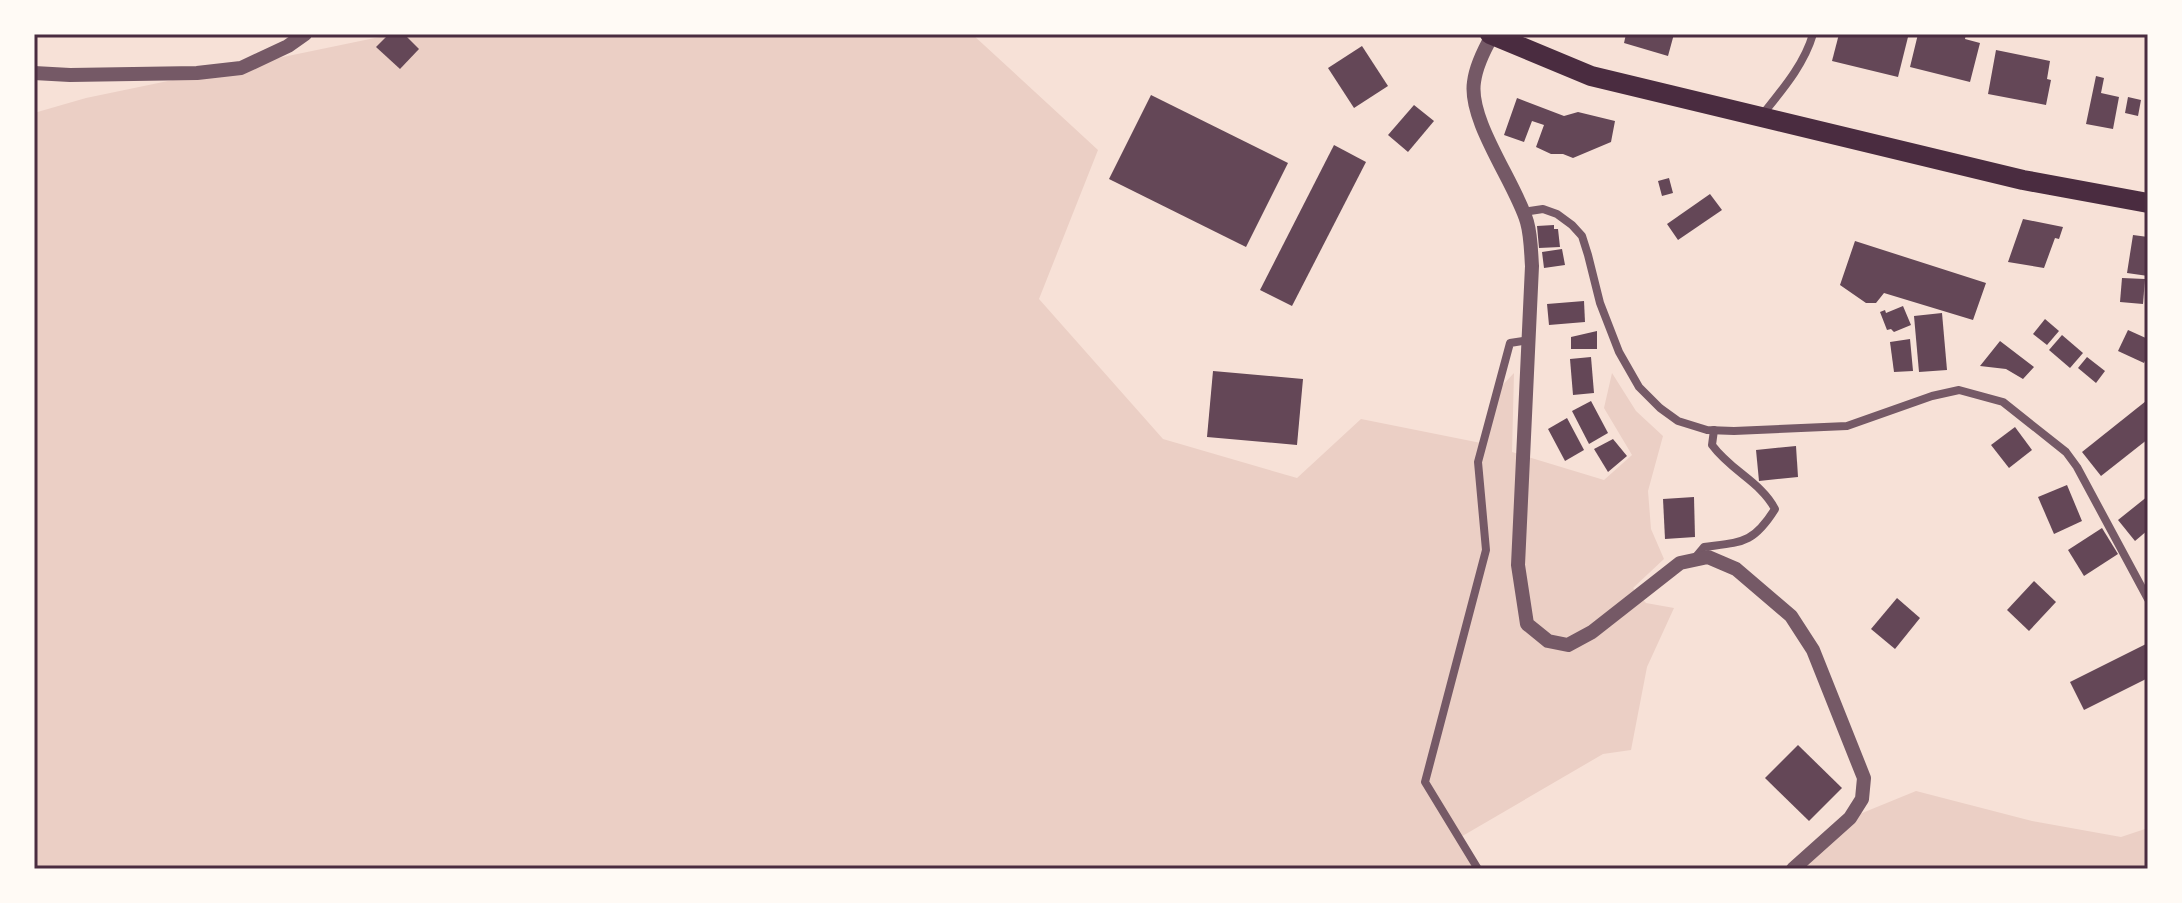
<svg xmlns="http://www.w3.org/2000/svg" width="2182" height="903" viewBox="0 0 2182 903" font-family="'Asap Condensed',sans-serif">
<rect width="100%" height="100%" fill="#f7e1d7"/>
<g fill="#ebcfc5">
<polygon points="394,34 972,34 1098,150 1039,299 1163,439 1297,478 1361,419 1481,443 1498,390 1514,373 1512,452 1604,480 1632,455 1604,408 1612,373 1636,411 1663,436 1648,491 1651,529 1664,559 1633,588 1646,603 1674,608 1647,667 1631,750 1603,754 1459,838 1474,869 34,869 34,113 86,98"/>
<polygon points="1916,791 2032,821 2121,837 2148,828 2148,869 1789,869 1850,818"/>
</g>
<g fill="#644757">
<polygon points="389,34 404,34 419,49 400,69 376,47"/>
<polygon points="1626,34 1674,34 1668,56 1624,43"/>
<polygon points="1839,34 1896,34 1908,37 1898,77 1832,61"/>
<polygon points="1918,34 1966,34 1965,39 1980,43 1970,82 1910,67"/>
<polygon points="1362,46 1388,86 1354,108 1328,68"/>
<polygon points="1996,50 2050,61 2047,79 2051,80 2046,105 1988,94"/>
<polygon points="2096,76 2104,78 2101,93 2119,97 2113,129 2086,124"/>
<polygon points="1151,95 1288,163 1246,247 1109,179"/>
<polygon points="2128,97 2141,100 2138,116 2125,113"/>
<polygon points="1517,98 1564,116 1578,112 1615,121 1611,142 1573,158 1563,154 1551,154 1536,147 1544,125 1532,121 1524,142 1504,135"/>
<polygon points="1414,105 1434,121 1408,152 1388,135"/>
<polygon points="1334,145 1366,162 1292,306 1260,290"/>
<polygon points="1669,178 1673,193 1662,196 1658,181"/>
<polygon points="1710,194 1722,210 1678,240 1667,224"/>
<polygon points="2023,219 2063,227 2059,239 2055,238 2044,268 2008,262"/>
<polygon points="1554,225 1554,229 1558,229 1560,247 1539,248 1537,226"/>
<polygon points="2133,235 2148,237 2146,246 2148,246 2148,276 2127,273"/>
<polygon points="1855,241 1986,283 1973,320 1884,293 1876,303 1866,303 1840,285"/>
<polygon points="1562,249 1565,265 1544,268 1542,252"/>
<polygon points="2122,278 2145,279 2143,304 2120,302"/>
<polygon points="1584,301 1585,322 1549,325 1547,304"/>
<polygon points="1903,306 1911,325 1894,332 1891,329 1887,330 1880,312 1885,310 1886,313"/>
<polygon points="1942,313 1947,370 1919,372 1914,316"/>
<polygon points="2045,319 2059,331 2047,345 2033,334"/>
<polygon points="2128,330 2148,339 2148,354 2144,363 2118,351"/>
<polygon points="1597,331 1597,349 1571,349 1571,337"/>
<polygon points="2062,335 2083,353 2070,368 2049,350"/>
<polygon points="1910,339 1913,371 1894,372 1890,342"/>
<polygon points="2000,341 2034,367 2023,379 2006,369 1980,366"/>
<polygon points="1591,357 1594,393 1573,395 1570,359"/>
<polygon points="2087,357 2105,371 2096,383 2078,368"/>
<polygon points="1213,371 1303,379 1297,445 1207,437"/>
<polygon points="1591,401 1608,433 1589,444 1572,411"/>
<polygon points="2146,401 2148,404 2148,439 2101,476 2082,452"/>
<polygon points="1567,418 1584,450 1565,461 1548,429"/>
<polygon points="2015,427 2032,450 2009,468 1991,445"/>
<polygon points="1613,439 1627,456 1608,472 1594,449"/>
<polygon points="1796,446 1798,477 1759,481 1756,450"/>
<polygon points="2067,485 2082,521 2054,534 2038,497"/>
<polygon points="2148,496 2148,530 2135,541 2118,520"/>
<polygon points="1694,497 1695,537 1665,539 1663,499"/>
<polygon points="2102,528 2118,554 2084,576 2068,550"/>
<polygon points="2034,581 2056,602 2029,631 2007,610"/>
<polygon points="1897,598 1920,618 1895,649 1871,629"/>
<polygon points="2148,643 2148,678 2084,710 2070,682"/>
<polygon points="1798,745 1842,788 1809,821 1765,778"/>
</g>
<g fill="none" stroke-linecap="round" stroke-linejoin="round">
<g stroke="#755966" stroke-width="8">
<path d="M1762 115C1782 90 1804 65 1813 34"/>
<polyline points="1523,212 1543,209 1557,214 1572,225 1582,236 1588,255 1600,303 1619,352 1639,387 1660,408 1678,421 1707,430 1734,431 1847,426 1932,396 1959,390 2003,402 2066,452 2077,467 2148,599"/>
<path d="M1694 559 1704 547C1742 542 1753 544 1775 509 1761 482 1731 471 1712 445L1714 430"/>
<polyline points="1478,869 1425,782 1486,550 1478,462 1510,343 1529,340"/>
</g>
<g stroke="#755966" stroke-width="14">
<path d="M1492 36C1484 50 1476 66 1474 82 1468 121 1516 184 1527 222 1531 236 1531 252 1532 266L1518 565 1527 624 1548 641 1568 645 1592 632 1680 563 1708 557 1736 569 1791 616 1813 650 1864 778 1862 799 1850 818 1793 869"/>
<polyline points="34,73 70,75 197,73 241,68 288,46 305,34"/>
</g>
<polyline stroke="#4a2c40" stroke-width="20" points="1490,34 1591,76 2023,180 2148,203"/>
</g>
<rect width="2182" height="903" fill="none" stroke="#fffaf5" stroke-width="72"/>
<rect x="36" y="36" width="2110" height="831" fill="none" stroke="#4a2c40" stroke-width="3"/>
</svg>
